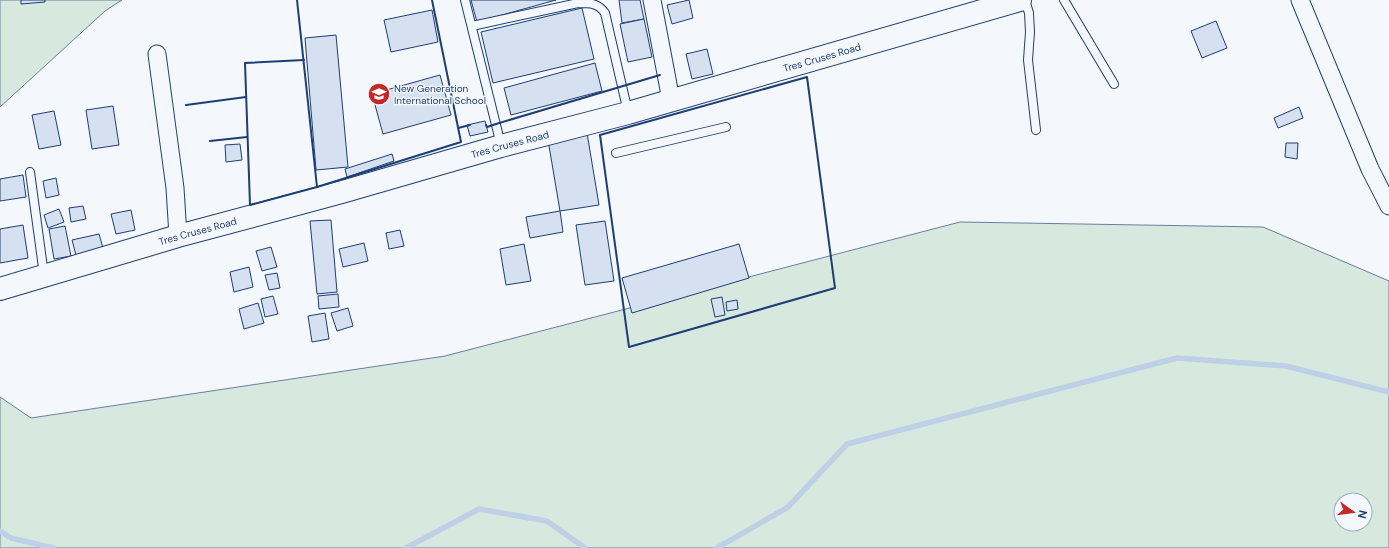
<svg xmlns="http://www.w3.org/2000/svg" width="1389" height="548" viewBox="0 0 1389 548" font-family="'DM Sans',sans-serif">
<rect width="100%" height="100%" fill="#f4f7fb"/>
<g fill="#d7e8df" stroke="#687fa3" fill-rule="evenodd">
<polygon points="0,0 122,0 105,11 0,107"/>
<path d="M960 222 1263 227 1389 281V548H0V397L31 418 445 356ZM1341 500H1365V524H1341Z"/>
</g>
<g fill="none" stroke-linecap="round" stroke-linejoin="round">
<g stroke="#bed0e5" stroke-width="5.5">
<polyline points="0,531 11,538 53,548"/>
<polyline points="406,548 479,509 547,521 585,548"/>
<polyline points="717,548 788,507 847,444 1177,358 1286,366 1389,392"/>
</g>
</g>
<g fill="#d5e0f0" stroke="#1d3f73">
<polygon points="21,0 45,0 45,2 21,4"/>
<polygon points="471,0 556,0 477,22"/>
<polygon points="619,0 640,0 644,19 622,23"/>
<polygon points="689,0 693,18 672,24 667,5"/>
<polygon points="582,8 594,59 493,83 481,32"/>
<polygon points="432,10 438,42 391,52 384,20"/>
<polygon points="644,19 652,57 628,62 620,24"/>
<polygon points="1216,21 1227,48 1202,58 1191,31"/>
<polygon points="336,35 348,167 316,170 305,38"/>
<polygon points="707,49 713,74 692,79 686,54"/>
<polygon points="595,63 602,91 511,115 504,88"/>
<polygon points="440,75 451,115 383,134 372,94"/>
<polygon points="113,106 119,145 92,149 86,110"/>
<polygon points="1299,107 1303,118 1278,128 1274,118"/>
<polygon points="54,111 61,145 39,149 32,115"/>
<polygon points="485,121 488,132 470,136 467,125"/>
<polygon points="587,133 599,205 560,211 548,140"/>
<polygon points="1286,143 1298,143 1297,159 1285,157"/>
<polygon points="240,144 242,160 226,162 225,145"/>
<polygon points="392,154 394,161 347,177 345,169"/>
<polygon points="23,175 26,197 0,201 0,179"/>
<polygon points="56,178 59,195 46,198 43,181"/>
<polygon points="83,206 86,219 71,222 69,208"/>
<polygon points="59,209 64,222 48,228 44,215"/>
<polygon points="131,210 135,230 116,234 111,214"/>
<polygon points="560,211 563,232 530,238 526,217"/>
<polygon points="331,220 337,292 317,294 310,221"/>
<polygon points="605,221 614,281 585,285 576,225"/>
<polygon points="23,225 28,258 0,263 0,229"/>
<polygon points="65,226 71,256 54,259 49,229"/>
<polygon points="400,230 404,246 389,249 386,233"/>
<polygon points="99,234 103,248 76,255 72,240"/>
<polygon points="364,243 368,261 343,267 339,249"/>
<polygon points="524,244 531,281 506,285 500,249"/>
<polygon points="739,244 749,278 632,313 622,278"/>
<polygon points="271,247 277,267 262,271 256,251"/>
<polygon points="249,267 253,287 234,292 230,272"/>
<polygon points="277,273 280,288 269,290 265,275"/>
<polygon points="338,294 339,307 319,309 318,296"/>
<polygon points="273,296 278,314 265,317 261,299"/>
<polygon points="722,297 725,315 715,317 711,299"/>
<polygon points="737,300 738,309 727,311 726,302"/>
<polygon points="258,303 264,323 244,329 239,309"/>
<polygon points="348,308 353,326 337,331 331,313"/>
<polygon points="325,313 329,339 312,342 308,316"/>
</g>
<g fill="none" stroke-linecap="round" stroke-linejoin="round">
<g stroke="#1d3f73" stroke-width="10">
<g id="service">
<polyline points="465,0 501,145"/>
<polyline points="1025,0 1029,13 1030,32 1028,60 1036,130"/>
<polyline points="1064,0 1114,84"/>
<path d="M472 26 578 3C590 3 598 3 605 13L628 112"/>
<polyline points="616,153 726,127"/>
<polyline points="30,172 44,275"/>
</g>
</g>
<g stroke="#1d3f73" stroke-width="19">
<g id="minor">
<polyline points="652,0 671,100"/>
<polyline points="1300,0 1370,169 1389,206"/>
<polyline points="157,54 175,188 178,236"/>
</g>
</g>
<g stroke="#1d3f73" stroke-width="24">
<g id="secondary">
<path id="s1" d="M0 289 178 236 342 192 501 146 628 113 1020 0"/>
</g>
</g>
<use href="#service" stroke="#f4f7fb" stroke-width="8"/>
<use href="#minor" stroke="#f4f7fb" stroke-width="17"/>
<use href="#secondary" stroke="#f4f7fb" stroke-width="22"/>
<g stroke="#1d3f73" stroke-width="2">
<polyline points="297,0 317,187"/>
<polyline points="304,60 245,63 250,205 317,187 461,142 432,0"/>
<polygon points="807,77 835,288 629,347 600,135"/>
<polyline points="186,105 246,97"/>
<polyline points="486,125 487,127 496,124 660,75"/>
<polyline points="458,128 470,125"/>
<polyline points="210,141 247,137"/>
</g>
</g>
<defs>
<g id="school-disc" transform="scale(1.15)"><circle r="9.5" fill="#c62828" stroke="#f4f7fb"/><path d="M0-5L7-2L0 1L-7-2ZM-4 1L0 2.5L4 1V4Q0 6-4 4Z" fill="#fff"/></g>
</defs>
<g fill-rule="evenodd">
<use href="#school-disc" x="379" y="94"/>
</g>
<g text-anchor="middle" dominant-baseline="central" stroke-width="3" stroke-linejoin="round" paint-order="stroke">
<g font-size="10" fill="#1d3f73" stroke="#f4f7fb">
<text stroke="none"><textPath href="#s1" startOffset="854">Tres Cruses Road</textPath></text>
<text stroke="none"><textPath href="#s1" startOffset="530">Tres Cruses Road</textPath></text>
<text stroke="none"><textPath href="#s1" startOffset="206">Tres Cruses Road</textPath></text>
</g>
<g font-size="10" fill="#1d3f73" stroke="#f4f7fb" text-anchor="start">
<text x="394" y="88">New Generation<tspan x="394" dy="12">International School</tspan></text>
</g>
</g>
<g transform="translate(1353 512) rotate(104)"><circle r="19" fill="#f4f7fb" stroke="#9eadc5"/>
<path d="M0-3L7 15L0 10L-7 15Z" fill="#c62828"/>
<text y="-6" font-size="11" font-weight="bold" text-anchor="middle" fill="#1d3f73">N</text>
</g>
</svg>
